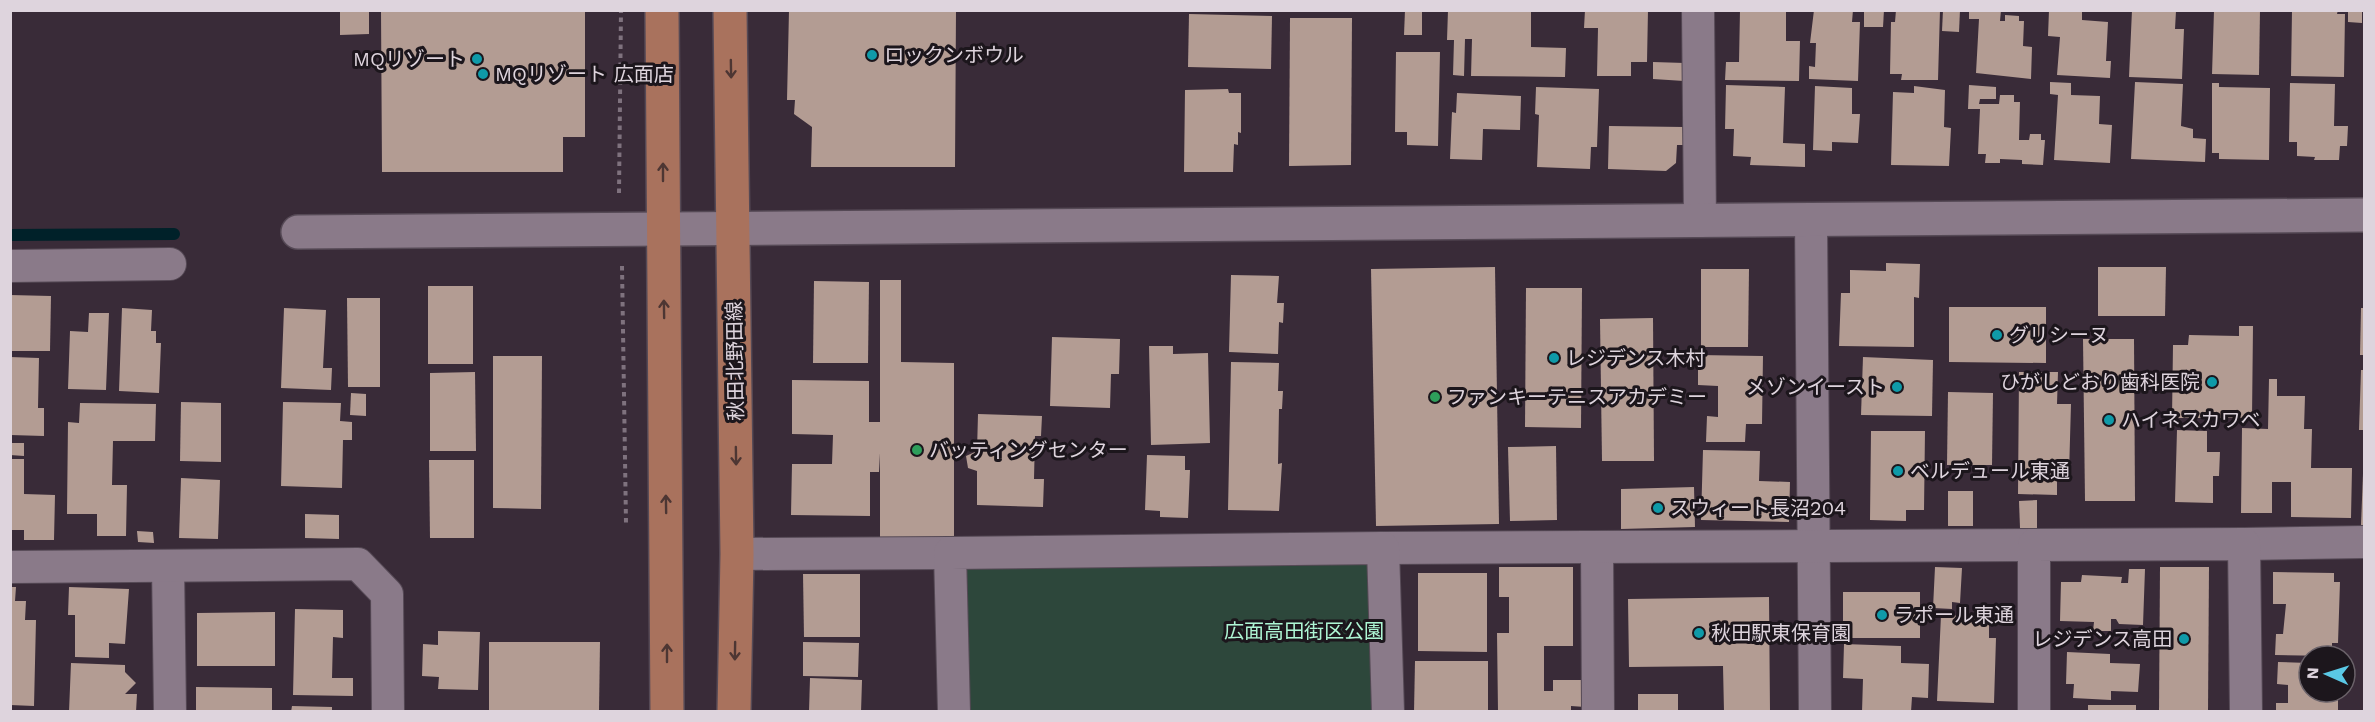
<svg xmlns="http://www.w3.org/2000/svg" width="2375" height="722" viewBox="0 0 2375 722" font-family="'Work Sans','Noto Sans JP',sans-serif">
<rect width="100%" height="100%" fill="#392b38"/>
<polygon fill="#2d473b" points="1383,548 1388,711 965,711 961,557"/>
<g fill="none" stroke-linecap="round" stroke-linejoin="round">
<polyline stroke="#002129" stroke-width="12" points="10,235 174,234"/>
</g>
<g fill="#b39c93">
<polygon points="340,10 369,10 369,34 340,35"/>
<polygon points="381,10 585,10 585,137 563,137 563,172 382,172"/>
<polygon points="789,10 956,10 955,167 811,167 812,127 794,114 795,100 787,100"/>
<polygon points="1405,10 1422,10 1422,35 1404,35"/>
<polygon points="1448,10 1531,10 1531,47 1566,48 1565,77 1471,76 1472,39 1465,39 1464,76 1453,75 1454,40 1447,40"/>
<polygon points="1585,10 1648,10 1647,62 1631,62 1631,76 1597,76 1598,28 1584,28"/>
<polygon points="1740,10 1786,10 1786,41 1800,41 1799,81 1725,80 1726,62 1739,62"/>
<polygon points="1814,10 1853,10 1852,22 1860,22 1858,81 1809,79 1809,66 1815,67 1816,43 1810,43"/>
<polygon points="1864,10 1884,10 1883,27 1864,27"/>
<polygon points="1896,10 1940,10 1938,80 1901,80 1902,74 1890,74 1891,22 1895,22"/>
<polygon points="1943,10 1960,10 1959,32 1942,31"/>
<polygon points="1969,10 2001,10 2000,21 2005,21 2005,15 2019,16 2019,21 2024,21 2023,46 2032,47 2031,79 1976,73 1979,19 1969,19"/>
<polygon points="2049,10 2082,10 2082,20 2108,22 2106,61 2111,61 2110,78 2057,75 2060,37 2048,36"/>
<polygon points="2132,10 2176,11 2175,29 2184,29 2182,79 2129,77"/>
<polygon points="2214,10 2260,10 2259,75 2212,74"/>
<polygon points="2292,10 2338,10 2337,14 2345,14 2344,77 2291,76"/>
<polygon points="2348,10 2362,10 2362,23 2348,22"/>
<polygon points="1189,14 1272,16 1271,69 1188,67"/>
<polygon points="1290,18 1352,18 1351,165 1289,166"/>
<polygon points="1396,52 1440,52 1438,146 1407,145 1407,132 1395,132"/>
<polygon points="1653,62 1685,63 1684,81 1653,79"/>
<polygon points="2050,82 2071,83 2071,95 2100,96 2099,124 2112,125 2110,163 2054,160 2058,95 2050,94"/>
<polygon points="2135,82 2183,84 2181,126 2193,129 2193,138 2206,139 2205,162 2131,159"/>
<polygon points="2212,83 2219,83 2219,87 2270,88 2269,160 2219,159 2219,153 2212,153"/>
<polygon points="2290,83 2335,84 2334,126 2348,126 2347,146 2340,146 2339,160 2314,160 2315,157 2297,156 2297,142 2289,142"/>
<polygon points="1726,85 1785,87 1783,143 1805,144 1805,167 1750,165 1751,157 1733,156 1734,129 1725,129"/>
<polygon points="1969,85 1996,87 1996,99 1980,99 1979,104 1999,104 2000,95 2014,95 2014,102 2020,102 2019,140 2029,140 2030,134 2041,134 2041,140 2045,140 2043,165 2022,164 2022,160 2000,159 2000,163 1985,163 1986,154 1978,154 1980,109 1968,109"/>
<polygon points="1815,86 1852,88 1852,114 1860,114 1858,143 1832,142 1832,151 1813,150"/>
<polygon points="1914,86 1945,90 1944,127 1951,128 1949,166 1891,165 1893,92 1914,93"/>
<polygon points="1536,87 1599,89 1597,147 1591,147 1590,169 1537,167 1539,115 1535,114"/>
<polygon points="1228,89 1229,93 1241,93 1241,133 1238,132 1238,145 1234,144 1233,172 1184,172 1185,90"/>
<polygon points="1457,93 1521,96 1520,130 1483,129 1482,160 1450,159 1452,112 1456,113"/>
<polygon points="1609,126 1684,127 1684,145 1677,145 1676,163 1666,171 1608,169"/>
<polygon points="1886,263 1920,264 1919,298 1914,297 1914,347 1839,346 1841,293 1850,293 1850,270 1886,271"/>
<polygon points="1495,267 1499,524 1376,526 1371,269"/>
<polygon points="2098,267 2166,267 2165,316 2098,316"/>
<polygon points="1701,269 1749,269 1748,347 1701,347"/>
<polygon points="1231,275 1279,276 1277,303 1284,303 1283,323 1279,322 1278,354 1229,352"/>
<polygon points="880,280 901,280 901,362 954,363 954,537 880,537 880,453 879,472 870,472 870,516 791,515 792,464 832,464 833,435 792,434 792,380 869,381 869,422 880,422"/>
<polygon points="814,281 869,282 868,363 813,363"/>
<rect x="428" y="286" width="45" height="78"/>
<polygon points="1526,288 1582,288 1581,428 1525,427"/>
<polygon points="10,295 51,296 50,351 10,351"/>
<polygon points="347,298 380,298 380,387 348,387"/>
<polygon points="1949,307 2046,307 2046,363 1949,362"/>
<polygon points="122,308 152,310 151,331 156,331 156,343 161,343 159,393 119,391"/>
<polygon points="284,308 326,310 323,368 332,368 331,390 281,388"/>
<polygon points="2361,308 2364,308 2364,355 2360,355"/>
<polygon points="89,313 109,313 106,390 68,389 70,331 88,332"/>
<polygon points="1653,318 1654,461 1602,461 1600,319"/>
<polygon points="2239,326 2253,326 2252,418 2172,418 2173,345 2188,345 2189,335 2239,336"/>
<polygon points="1052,337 1120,339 1119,374 1111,374 1110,408 1050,406"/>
<polygon points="2083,339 2134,339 2135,501 2085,501"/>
<polygon points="1149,346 1173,346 1173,354 1208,353 1210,443 1151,445"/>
<polygon points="1698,355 1763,356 1762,424 1746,424 1745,442 1706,442 1707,416 1718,417 1718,386 1698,385"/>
<polygon points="493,356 542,356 541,509 493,508"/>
<polygon points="10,357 39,358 38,408 44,408 44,436 10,435"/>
<polygon points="1863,357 1933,360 1932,416 1861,415"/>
<polygon points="1231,362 1279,363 1278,391 1283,391 1282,409 1279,409 1278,464 1282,463 1279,511 1228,510"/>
<polygon points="2361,370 2364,370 2364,430 2359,430"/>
<polygon points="475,372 476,451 430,451 430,373"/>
<polygon points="2019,372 2058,372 2057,404 2071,404 2069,474 2057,474 2057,495 2018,494"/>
<polygon points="2269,379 2277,379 2277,396 2305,396 2304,429 2312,429 2311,468 2352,468 2351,518 2291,517 2291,482 2272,482 2272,513 2241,513 2242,428 2268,429"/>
<polygon points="1948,392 1993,393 1992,465 1947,465"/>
<polygon points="351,393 366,394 366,416 350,415"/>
<polygon points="181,402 221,403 221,462 180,461"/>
<polygon points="283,402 341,403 340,421 352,422 352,440 343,440 342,488 281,486"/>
<polygon points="80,403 156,404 155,441 113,441 112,485 127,485 126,536 97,536 97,514 67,514 68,422 79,423"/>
<polygon points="978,414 1042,416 1041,436 1035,436 1034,479 1044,479 1043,507 977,505 977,471 968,468 966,456 977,451"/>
<polygon points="2177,430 2207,431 2207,452 2220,452 2219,476 2213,476 2213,503 2175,502"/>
<polygon points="1871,431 1925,431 1924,510 1906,510 1906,521 1870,520"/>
<polygon points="10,443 24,443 24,456 10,455"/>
<polygon points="1556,446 1557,520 1510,521 1508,447"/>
<polygon points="1703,450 1760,451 1759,481 1790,482 1789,522 1701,520"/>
<polygon points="1147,455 1185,456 1185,470 1190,470 1188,518 1160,517 1160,511 1145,510"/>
<polygon points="10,459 24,459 24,494 55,495 54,540 24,540 24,530 10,530"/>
<polygon points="429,460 474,460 474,538 430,538"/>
<polygon points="2363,474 2364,474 2364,525 2361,525"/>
<polygon points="181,478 220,480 218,539 179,538"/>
<polygon points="1694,487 1695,527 1621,529 1621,489"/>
<rect x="1948" y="491" width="25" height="35"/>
<polygon points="2037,500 2037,528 2020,528 2019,501"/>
<polygon points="305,514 339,515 339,539 305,538"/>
<polygon points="137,531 153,532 154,543 138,542"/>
<polygon points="1499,567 1573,567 1573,646 1544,646 1544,691 1553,691 1553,680 1585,680 1585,707 1571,706 1571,712 1498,712 1497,633 1509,633 1509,597 1499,597"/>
<polygon points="1935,567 1962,568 1960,603 1952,602 1952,609 1933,608"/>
<polygon points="2160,567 2209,567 2208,712 2159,712"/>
<polygon points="2129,569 2145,569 2143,625 2119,624 2116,619 2111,619 2111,631 2093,631 2094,622 2060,621 2061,582 2081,582 2082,575 2122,577 2121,583 2128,583"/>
<polygon points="2273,572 2334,573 2334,582 2340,582 2338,643 2332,643 2332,656 2275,655 2276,634 2283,634 2286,604 2273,604"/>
<polygon points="1418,573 1487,573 1487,652 1418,651"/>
<polygon points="803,574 860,574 860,637 804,637"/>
<polygon points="10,587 16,587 15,601 26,601 25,620 36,620 34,706 10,705"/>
<polygon points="69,587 129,589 125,644 109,643 109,658 75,657 75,615 68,615"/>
<rect x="1843" y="592" width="77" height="46"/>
<polygon points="1769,597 1770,712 1724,712 1723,666 1629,667 1628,599"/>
<polygon points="295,609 343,610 343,638 333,637 332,678 353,678 353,696 293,695"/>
<polygon points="275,612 275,666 197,666 197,613"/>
<polygon points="1941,615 1989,617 1989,638 1996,638 1994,703 1937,701"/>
<polygon points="438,631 480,632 478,690 438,689 439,677 422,676 423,644 438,645"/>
<polygon points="489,642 600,642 599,712 489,712"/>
<polygon points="803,642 859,643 858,677 803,676"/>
<polygon points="1844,644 1901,646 1901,663 1929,664 1928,698 1912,697 1911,712 1862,712 1863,679 1843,678"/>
<polygon points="2067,652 2110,654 2110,663 2140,664 2138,692 2111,691 2111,700 2073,698 2074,684 2066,684"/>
<polygon points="1415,661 1488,661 1488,712 1414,712"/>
<polygon points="2278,662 2309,663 2309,692 2338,692 2338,712 2276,712 2276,703 2288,703 2288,685 2277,684"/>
<polygon points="71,663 125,665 125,672 136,683 125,694 137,694 136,712 69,712"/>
<polygon points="810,678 862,680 861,712 809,712"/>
<polygon points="196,687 272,688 272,712 196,712"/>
<rect x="1638" y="694" width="40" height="18"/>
<rect x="2088" y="705" width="48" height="7"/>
<polygon points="292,706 332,707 332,712 291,712"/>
</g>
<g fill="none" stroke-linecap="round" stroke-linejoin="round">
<g stroke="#554955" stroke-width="34">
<g id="minor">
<polyline points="1698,10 1700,221"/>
<polyline points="1811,220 1815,712"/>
<polyline points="10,266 170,264"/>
<polyline points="2244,544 2364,542"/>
<polyline points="1597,547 1598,712"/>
<polyline points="1383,548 2034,545"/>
<polyline points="737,554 950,553"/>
<polyline points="168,566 170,712"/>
<polyline points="10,567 358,564 387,594 388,712"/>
<polyline points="954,712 950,553 1383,548 1388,712"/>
<polyline points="2034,712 2034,545 2244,544 2246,712"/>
</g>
</g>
<g stroke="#554955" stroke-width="36">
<polyline id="tertiary" points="298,232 2364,215"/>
</g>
<g stroke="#554955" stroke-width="36">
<g id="primary">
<polyline points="662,10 667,712"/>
<polyline points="730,10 737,554 734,712"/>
</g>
</g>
<g stroke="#7f727e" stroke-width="4" stroke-dasharray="4.5 4.5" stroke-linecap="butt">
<polyline points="619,193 621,10"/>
<polyline points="622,266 626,523"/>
</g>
<use href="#minor" stroke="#8a7a89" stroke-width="32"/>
<use href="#tertiary" stroke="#8a7a89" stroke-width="33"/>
<use href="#primary" stroke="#a9725d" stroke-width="33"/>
</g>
<defs><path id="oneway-shaft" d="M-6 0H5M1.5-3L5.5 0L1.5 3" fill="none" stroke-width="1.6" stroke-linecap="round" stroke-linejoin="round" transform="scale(1.5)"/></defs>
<g stroke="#4d3633">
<use href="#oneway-shaft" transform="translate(731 69) rotate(89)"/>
<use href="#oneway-shaft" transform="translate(663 172) rotate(-90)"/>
<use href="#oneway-shaft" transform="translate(664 309) rotate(-91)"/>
<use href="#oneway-shaft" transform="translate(736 456) rotate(89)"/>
<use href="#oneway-shaft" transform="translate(666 504) rotate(-91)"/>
<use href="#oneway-shaft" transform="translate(735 651) rotate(91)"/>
<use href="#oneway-shaft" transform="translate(667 653) rotate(-90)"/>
</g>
<g fill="#0f9aa8" stroke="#1c161c" stroke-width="2">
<circle cx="872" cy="55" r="6"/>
<circle cx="477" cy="59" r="6"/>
<circle cx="483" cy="74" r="6"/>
<circle cx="1997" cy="335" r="6"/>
<circle cx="1554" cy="358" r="6"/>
<circle cx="2212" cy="382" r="6"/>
<circle cx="1897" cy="387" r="6"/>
<circle cx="2109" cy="420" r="6"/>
<circle cx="1898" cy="471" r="6"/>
<circle cx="1658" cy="508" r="6"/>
<circle cx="1882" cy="615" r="6"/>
<circle cx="1699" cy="633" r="6"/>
<circle cx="2184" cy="639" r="6"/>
</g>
<g fill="#2e9e5b" stroke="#1c161c" stroke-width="2">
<circle cx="1435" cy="397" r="6"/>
<circle cx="917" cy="450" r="6"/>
</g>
<g text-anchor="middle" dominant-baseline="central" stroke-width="6" stroke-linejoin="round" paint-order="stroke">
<g font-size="20" fill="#ded4dd" stroke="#1c161c" text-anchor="start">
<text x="884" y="55">ロックンボウル</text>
<text x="465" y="59" text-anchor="end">MQリゾート</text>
<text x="495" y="74">MQリゾート 広面店</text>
<text x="2009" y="335">グリシーヌ</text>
<text x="1566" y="358">レジデンス木村</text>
<text x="2200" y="382" text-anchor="end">ひがしどおり歯科医院</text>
<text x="1885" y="387" text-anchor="end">メゾンイースト</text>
<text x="1447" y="397">ファンキーテニスアカデミー</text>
<text x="2121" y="420">ハイネスカワベ</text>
<text x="929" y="450">バッティングセンター</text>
<text x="1910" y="471">ベルデュール東通</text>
<text x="1670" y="508">スウィート長沼204</text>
<text x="1894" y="615">ラポール東通</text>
<text x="1711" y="633">秋田駅東保育園</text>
<text x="2172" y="639" text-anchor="end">レジデンス高田</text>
</g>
<g font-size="20" fill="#ded4dd" stroke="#1c161c">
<text transform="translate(735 361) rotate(-91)">秋田北野田線</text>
</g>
<g font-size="20" fill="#aef6d4" stroke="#1c161c">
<text x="1304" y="631">広面高田街区公園</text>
</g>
</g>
<rect width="2375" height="722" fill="none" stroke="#ded4dd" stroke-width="24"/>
<g transform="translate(2327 674) rotate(273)"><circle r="28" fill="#1c161c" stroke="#6a6269" stroke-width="1.5"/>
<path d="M0-4.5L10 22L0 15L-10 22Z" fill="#5ac8e5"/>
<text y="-9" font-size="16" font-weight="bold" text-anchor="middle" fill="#ded4dd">N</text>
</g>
</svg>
